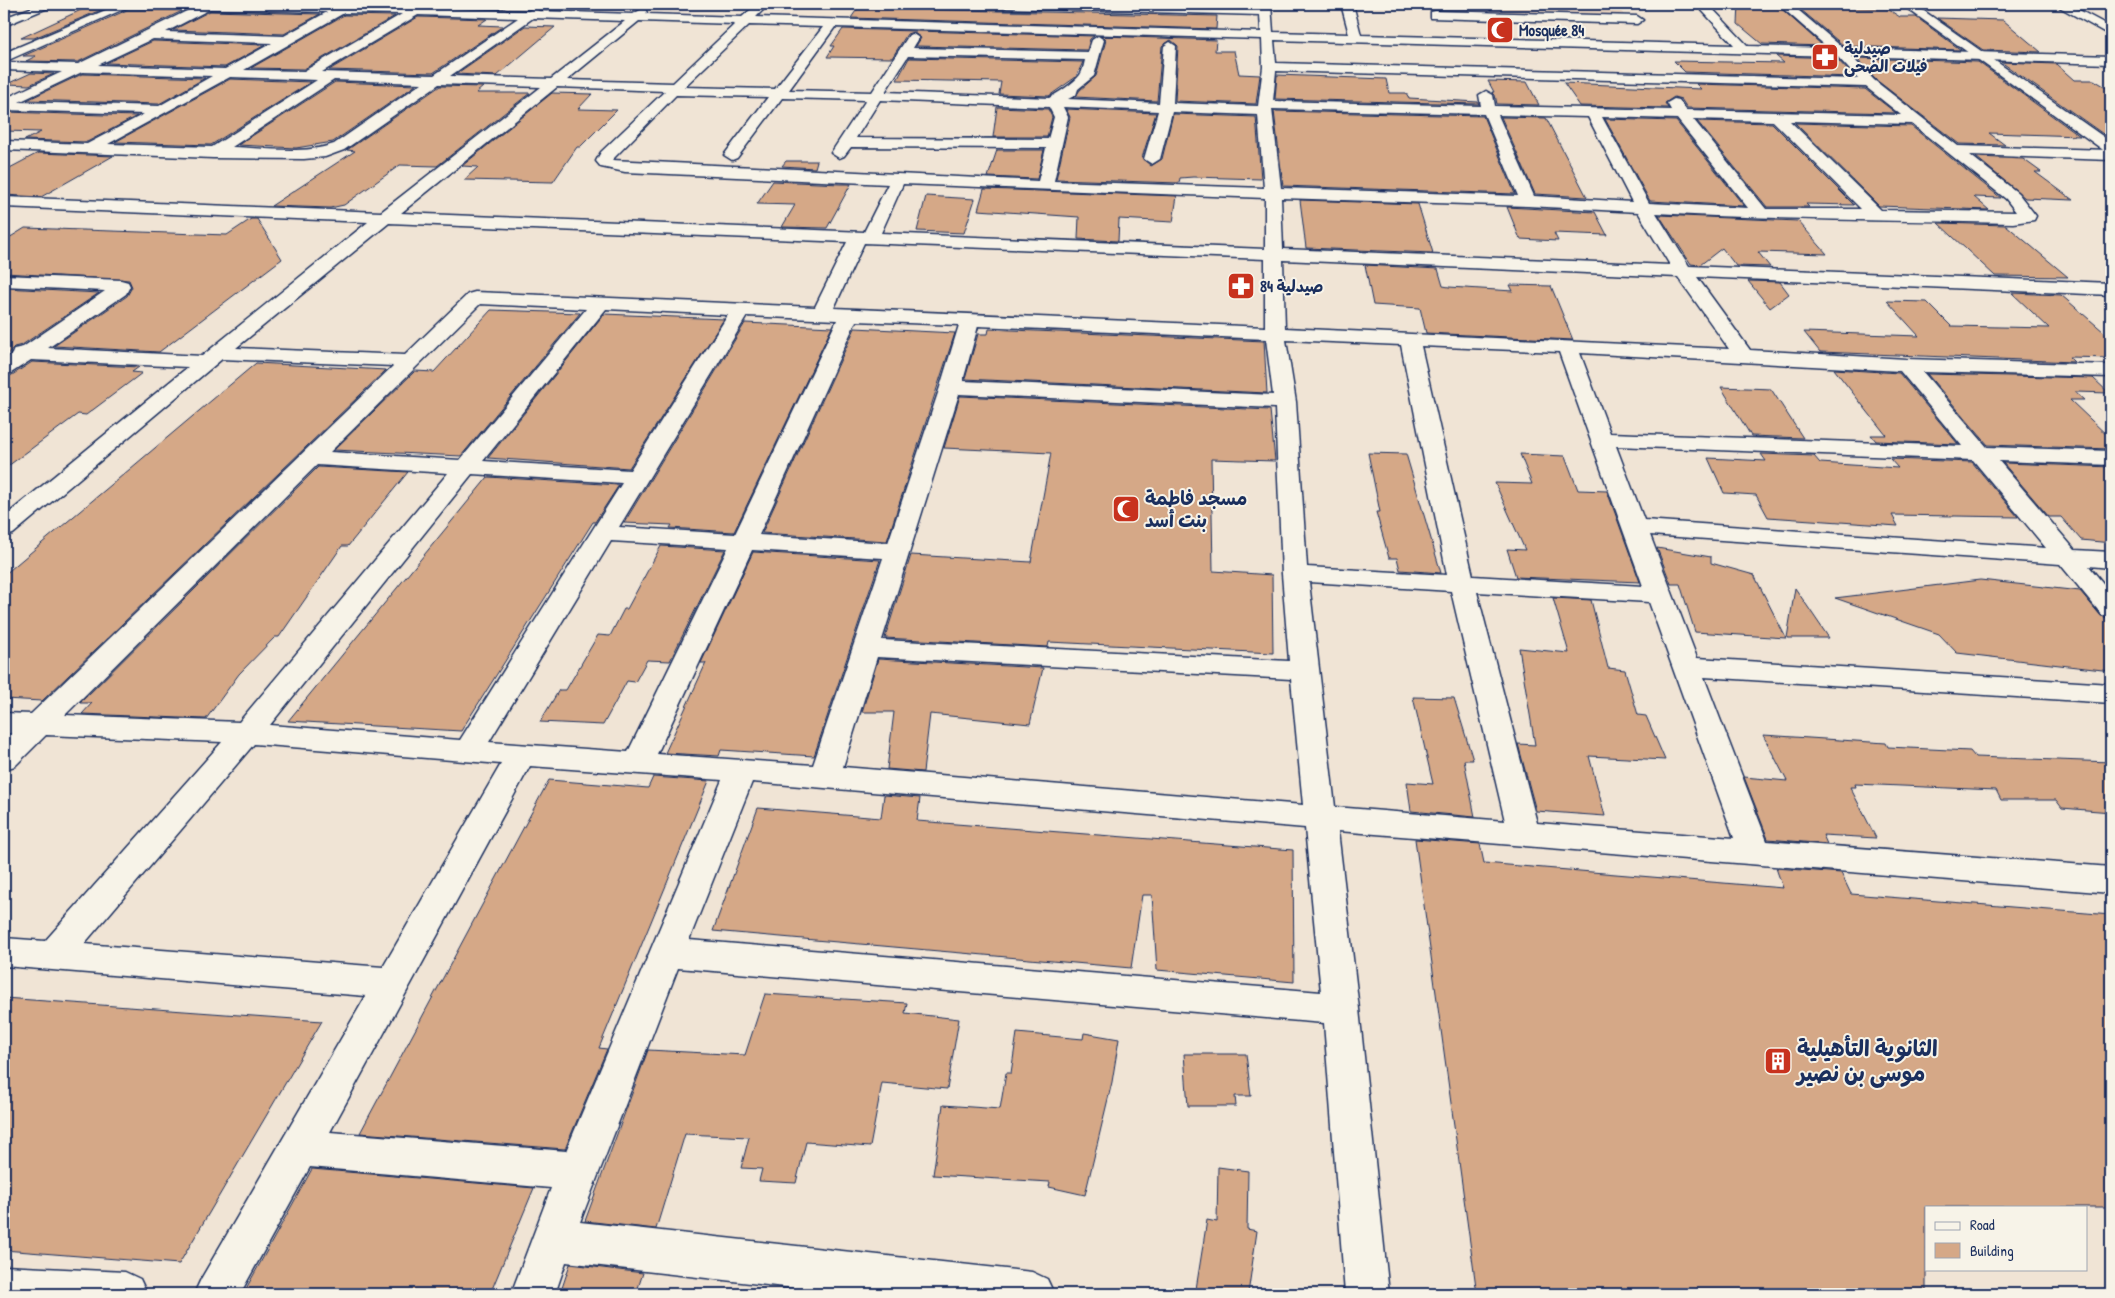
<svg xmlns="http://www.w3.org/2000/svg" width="2115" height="1298" viewBox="0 0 2115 1298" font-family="'Patrick Hand','Playpen Sans Arabic',sans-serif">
<rect width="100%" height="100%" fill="#f0e4d5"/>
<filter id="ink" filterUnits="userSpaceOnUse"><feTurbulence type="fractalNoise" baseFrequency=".02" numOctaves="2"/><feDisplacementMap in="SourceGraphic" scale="10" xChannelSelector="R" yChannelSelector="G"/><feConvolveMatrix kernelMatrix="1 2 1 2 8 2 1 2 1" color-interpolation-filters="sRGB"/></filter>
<g filter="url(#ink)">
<polygon fill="#e8d2be" points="1437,4 1614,4 1627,18 1442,13"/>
<g fill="#d5a887" stroke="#1b2f5e">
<polygon points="333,4 511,4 504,8"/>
<polygon points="1739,4 1776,4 1823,46 1762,44 1738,24"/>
<polygon points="1794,4 1832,4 1838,7 1886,8 1900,17 1916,17 1961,50 1844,46"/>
<polygon points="860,5 916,9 1217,16 1216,29 851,18"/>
<polygon points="83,9 103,9 34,38 21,38"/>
<polygon points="127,10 184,10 78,62 26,61 36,56 23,56"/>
<polygon points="210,11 320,14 284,34 173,30"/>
<polygon points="344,15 395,16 304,69 251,68"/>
<polygon points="418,17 487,19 478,25 503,26 433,73 329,70"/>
<polygon points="1937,18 2003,20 2041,52 1983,50"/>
<polygon points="525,26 555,27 497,76 456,74"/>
<polygon points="843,29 1094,36 1090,39 1087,50 916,46 921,38 913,32 907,34 892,58 827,57 834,46 831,46"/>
<polygon points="1102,36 1216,40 1215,51 1234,51 1239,74 1260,75 1256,104 1175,101 1178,46 1171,40 1162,46 1157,101 1075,97 1080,90 1096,76 1106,40"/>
<polygon points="153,41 265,45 225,67 106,63"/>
<polygon points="1776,56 1836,58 1854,77 1685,72 1674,61 1784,63"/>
<polygon points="909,58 1083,62 1076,77 1049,96 999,94 1001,82 897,80"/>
<polygon points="1856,58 1978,62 2080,136 1989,133 2005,145 1959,144 1875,79"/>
<polygon points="2001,62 2056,64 2074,80 2094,80 2111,90 2111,136 2106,136"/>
<polygon points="31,73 54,74 29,85 7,84"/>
<polygon points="82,74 205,78 159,104 27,100"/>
<polygon points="1277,75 1386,79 1389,93 1406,93 1409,98 1478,102 1479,104 1275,99"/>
<polygon points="230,79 311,82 211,145 115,142"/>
<polygon points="1488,81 1527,82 1539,105 1497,104 1495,95 1492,92 1494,92"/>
<polygon points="335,82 416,85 333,142 296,148 238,145"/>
<polygon points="1564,83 1701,89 1696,84 1865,89 1896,113 1687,108 1681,99 1674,97 1665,103 1668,108 1580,106"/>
<polygon points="440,86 483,87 476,93 530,93 437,166 400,165 344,205 330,208 271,206 355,151 347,150"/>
<polygon points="552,93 592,94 578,109 617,110 580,147 577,147 553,182 464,180 478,167 462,166"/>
<polygon points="997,107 1048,109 1052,117 1047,137 993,137"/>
<polygon points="1066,109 1156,113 1142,158 1151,166 1162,159 1173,114 1256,117 1261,179 1193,177 1180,178 1179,183 1056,179 1070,117"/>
<polygon points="1274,111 1483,116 1515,194 1283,186"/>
<polygon points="4,112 137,116 87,142 25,140 41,132 4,131"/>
<polygon points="1501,117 1546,118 1587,197 1535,194"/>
<polygon points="1605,119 1676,121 1744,206 1650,201"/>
<polygon points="1697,121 1772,123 1854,205 1806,204 1809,207 1767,207"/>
<polygon points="1795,123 1911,126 2001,198 1974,197 1989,210 1879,206"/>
<polygon points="997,150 1044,150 1037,179 988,177"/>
<polygon points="38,153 113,156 41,197 4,195 4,171"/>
<polygon points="1976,157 2023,159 2041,172 2035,172 2073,200 2025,198"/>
<polygon points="786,161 817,161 815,168 782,166"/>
<polygon points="773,181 840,184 851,184 827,228 782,227 795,205 757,204"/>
<polygon points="984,189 1177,196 1173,222 1119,219 1118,241 1078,239 1079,217 978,210"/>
<polygon points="926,196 975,199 964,233 917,231"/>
<polygon points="1300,200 1418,204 1433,253 1306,248"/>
<polygon points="1507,207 1595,212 1607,235 1554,233 1558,241 1520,239"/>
<polygon points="1659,215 1798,221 1827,254 1758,252 1770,267 1736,266 1722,248 1700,265 1691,264"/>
<polygon points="251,219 257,219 282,259 159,352 54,346 127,296 132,287 129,280 4,273 4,241 25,228 227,235"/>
<polygon points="1938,223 2006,225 2068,277 1995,276"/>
<polygon points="1365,265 1438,269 1443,286 1449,287 1513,291 1510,285 1551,286 1573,340 1426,333 1420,308 1373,305"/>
<polygon points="1748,281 1780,282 1789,294 1770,308"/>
<polygon points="4,288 99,293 22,345 14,347 4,358"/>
<polygon points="2012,293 2061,295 2111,338 2111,358 2069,357 2074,362 1820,352 1804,332 1919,336 1887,301 1927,302 1951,326 2049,328"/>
<polygon points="491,310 580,313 461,456 334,450 415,371 434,372"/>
<polygon points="604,314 724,319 629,468 488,458"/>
<polygon points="745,323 832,327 734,532 670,528 672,525 624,523"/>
<polygon points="855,328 955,333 887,541 762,533"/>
<polygon points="989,329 1264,341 1267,393 965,379 978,334 988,334"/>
<polygon points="32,362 139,367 132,372 142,373 86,415 78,414 4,469 4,377 12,375"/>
<polygon points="256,363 386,370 42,701 4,699 4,575"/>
<polygon points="1834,369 1899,373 1958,444 1876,441 1871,435 1886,435"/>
<polygon points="1927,374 2093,378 2109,393 2075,392 2084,400 2070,400 2111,439 2111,449 1988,445"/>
<polygon points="1721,387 1771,389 1803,438 1751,436"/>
<polygon points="960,396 1270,410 1275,461 1211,459 1213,571 1272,575 1273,653 1049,642 1048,647 885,638 911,555 1031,562 1051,453 944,448"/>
<polygon points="1368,453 1406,454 1441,573 1400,570 1397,558 1389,558 1376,512 1380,512"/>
<polygon points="1520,454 1565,456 1578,490 1607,491 1640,582 1516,577 1507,549 1525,550 1495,483 1532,484"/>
<polygon points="1761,454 1814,456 1820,463 1898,468 1890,459 1972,462 2018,517 1892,515 1898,526 1768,517 1756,495 1724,493 1708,458 1766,461"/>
<polygon points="2003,463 2111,467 2111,543 2081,540 2061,517 2049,517"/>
<polygon points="318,467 408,472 348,546 342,546 279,637 275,637 239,674 206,719 82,714 92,703 80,703"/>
<polygon points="488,477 619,485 595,522 593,522 461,731 288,721"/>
<polygon points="661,546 725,550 670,661 647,660 635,682 627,681 603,725 540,722 559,690 566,690 598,635 610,636 624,609 627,609"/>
<polygon points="1657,548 1711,557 1711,563 1754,575 1786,638 1695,632 1680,584 1671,584"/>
<polygon points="753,552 880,560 814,756 721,750 719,756 665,753 706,663 701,663"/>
<polygon points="1980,580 2080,591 2101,616 2111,619 2111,671 1957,653 1939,634 1835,598"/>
<polygon points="1795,588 1829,638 1787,638"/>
<polygon points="1553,598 1591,600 1608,668 1625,670 1638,715 1646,716 1665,760 1589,756 1605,816 1536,811 1518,744 1535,745 1519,648 1569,653"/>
<polygon points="878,659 1043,668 1030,724 930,714 923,772 887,769 894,712 862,712"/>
<polygon points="1413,697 1454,698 1473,760 1464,760 1475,817 1411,811 1407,782 1433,784"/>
<polygon points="1763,735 1886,743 1888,747 1970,751 1975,757 2111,762 2111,812 2062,808 2056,800 2001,800 1996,790 1855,784 1856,787 1850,787 1876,838 1823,835 1827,844 1768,839 1744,777 1787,781"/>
<polygon points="653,777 709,781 599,1048 607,1049 565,1149 360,1133 549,780 648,788"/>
<polygon points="884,795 920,798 917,821 1293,850 1294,982 1157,970 1152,895 1142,895 1131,968 713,931 758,808 881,818"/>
<polygon points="1415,839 1480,844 1484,863 1783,888 1776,868 1841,873 1851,894 2111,915 2111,1207 1926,1207 1926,1294 1477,1294"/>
<polygon points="765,994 907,1003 905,1013 959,1019 947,1089 882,1083 870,1147 806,1142 796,1183 759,1181 762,1169 741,1168 749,1137 685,1134 656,1229 585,1221 648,1050 745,1055"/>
<polygon points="4,998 322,1021 179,1264 4,1250"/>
<polygon points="1017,1033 1083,1039 1084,1033 1119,1039 1112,1082 1085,1195 1049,1187 1050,1182 933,1175 943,1105 1000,1109 1006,1073 1011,1073"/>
<polygon points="1184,1054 1246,1054 1251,1096 1235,1096 1236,1106 1188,1106"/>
<polygon points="1218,1167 1248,1171 1247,1229 1257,1231 1248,1294 1218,1294 1196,1289 1207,1220 1217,1222"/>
<polygon points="312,1169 534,1188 490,1294 243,1294"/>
<polygon points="570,1264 643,1273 636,1294 560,1294"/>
</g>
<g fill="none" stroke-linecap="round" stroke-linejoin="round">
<g stroke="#1b2f5e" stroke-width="3">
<g id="street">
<polygon points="41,4 57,4 4,26 4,18"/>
<polygon points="120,4 135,4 4,62 4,53"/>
<path d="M154 4H274L528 11 534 8 539 11 633 14 642 9 646 10 647 14 742 17 757 4H769L756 17 1261 32 1260 15 969 7 963 4H1090L1259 8V4H1271L1273 32 1349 34 1341 4H1353L1361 35 1734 45 1696 4H1708L1748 46 1828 48 1778 4H1791L1843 48 2111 56V64L1851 56 1874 80 1958 146 2111 150V160L1970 155 2018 193 2036 216 2034 220 2013 223C1894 220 1775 220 1656 213L1689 266 2111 283V295L1697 277 1750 350 1906 359 2111 365V377L1923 372 1987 447 2111 451V465L1999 461 2075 550 2111 552V568L2089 566 2111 593V617L2102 615 2060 564 1650 535 1697 658 2111 684V703L1704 677 1767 841 2111 867V893L1338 831 1359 1009 1389 1294H1345L1324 1023 678 968 580 1222 1032 1272 1047 1279 1054 1294H846L566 1262 555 1294H511L551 1188 310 1167 240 1294H194L201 1279 366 996 4 966V938L45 941 222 742 46 735 15 766 4 769V740L11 733H4V713L31 714 393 366 222 359 13 534 4 536V517L188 367 31 360 11 373 4 375V360L12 354 14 349 23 347 105 291 4 286V275L121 280 128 282 130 286 126 294 48 348 202 356 368 222 4 207V197L381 212 541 87 439 84 344 150 325 157 304 159 213 158 4 150V141L87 144 144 114 4 110V99L62 72 4 70V62L78 64 193 8 160 7ZM210 9 327 12 284 36 166 32ZM344 13 402 14 304 71 244 70ZM418 15 518 18 434 75 322 72ZM533 18 625 21 551 79 450 76ZM639 21 735 24 673 83 567 80ZM749 25 823 27 775 89 684 87ZM835 27 1262 39 1263 67 1258 106 1173 103 1176 46 1170 42 1164 46 1159 103 1068 99 1076 95 1078 89 1094 76 1104 40 1098 36 1092 40 1088 52 913 48 919 38 913 34 909 35 872 92 789 90ZM153 39 272 43 225 69 98 65ZM1274 40 1837 56 1858 79 1276 63ZM908 56 1085 60C1084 64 1083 71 1080 75 1074 83 1058 93 1049 98L885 92ZM1276 71 1866 87 1901 115 1686 110 1679 100 1674 99 1667 103 1671 110 1495 106 1493 95 1486 91 1479 95 1481 106 1273 101ZM82 72 212 76 159 106 19 102ZM230 77 317 80 212 147 108 144ZM334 80 422 83 334 144C302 155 264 148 232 147ZM557 87 665 91 601 152 596 161 601 167 625 172 888 184 864 232 401 213ZM676 95 768 97 724 155 732 160 737 158 782 98 866 100 831 153 839 158 844 156 851 147 1046 148 1038 181 612 160ZM880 100 1049 107 1054 117 1048 139 856 138ZM1063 107 1158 111 1144 159 1152 164 1160 159 1172 112 1258 115 1264 188 1054 181 1068 117ZM1272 109 1484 114 1518 196 1281 188ZM1498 115 1588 117 1632 202 1534 196ZM1602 117 1677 119 1748 208 1649 203ZM1693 119 1773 121 1861 209H1766ZM1790 121 1912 124 2006 199 2016 212 1881 210ZM903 184 1265 198V249L881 233ZM1281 198 1528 206 1638 212 1670 265 1283 249ZM389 223 847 242 815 307 475 292 468 294 405 355 236 348ZM864 243 1265 259V327L834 308ZM1283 260 1678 277 1729 349 1285 328ZM480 304 586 309 460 460 330 452ZM606 309 728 315 630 470 483 461ZM747 316 837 320 735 534 619 527ZM856 321 959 325 940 387 888 543 759 535ZM978 326 1266 339 1273 395 963 381ZM1286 340 1401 345 1447 575 1307 567 1296 402ZM1421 346 1559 352 1643 586 1473 576ZM1580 353 1900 371 1962 446 1610 433ZM959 394 1275 408 1282 574 1289 661 882 640ZM1616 446 1973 460 2046 548 1644 520ZM317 465 448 473 239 722 65 715ZM472 474 622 483 460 740 270 725ZM611 541 728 548 628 752 489 742ZM752 550 883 558 813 765 657 754ZM1309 582 1451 591 1505 821 1335 807ZM1477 592 1649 602 1734 838 1537 823ZM877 657 1291 679 1303 805 843 767ZM254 744 501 764 383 967 84 944ZM530 766 722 780 566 1151 330 1132ZM752 782 1305 828 1321 992 689 940Z"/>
<polygon points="2054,4 2068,4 2111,27 2111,36"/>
<polygon points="1435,11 1637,16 1643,20 1637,24 1431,18 1431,12"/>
<polygon points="4,1266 125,1272 140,1279 147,1294 4,1294"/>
</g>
</g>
<g stroke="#1b2f5e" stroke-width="3">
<polygon id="secondary" points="1901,4 1914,4 2111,142 2111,153 2106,152"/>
</g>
<use href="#street" fill="#f7f3e8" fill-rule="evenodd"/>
<use href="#secondary" fill="#f7f3e8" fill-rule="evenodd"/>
</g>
</g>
<defs>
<g id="mosque-square" transform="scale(1.4375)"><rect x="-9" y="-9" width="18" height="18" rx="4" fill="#c8321e" stroke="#f7f3e8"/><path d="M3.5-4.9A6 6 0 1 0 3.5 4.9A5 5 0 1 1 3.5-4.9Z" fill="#fff"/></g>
<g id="pharmacy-square" transform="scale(1.4375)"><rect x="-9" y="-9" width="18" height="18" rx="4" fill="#c8321e" stroke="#f7f3e8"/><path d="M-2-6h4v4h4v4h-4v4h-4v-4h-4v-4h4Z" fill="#fff"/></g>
<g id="building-square" transform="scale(1.4375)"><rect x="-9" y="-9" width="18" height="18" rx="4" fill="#c8321e" stroke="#f7f3e8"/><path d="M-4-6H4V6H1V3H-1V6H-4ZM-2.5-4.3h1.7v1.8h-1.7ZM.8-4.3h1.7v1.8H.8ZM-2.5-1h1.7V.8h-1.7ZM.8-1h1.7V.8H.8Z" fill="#fff"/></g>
</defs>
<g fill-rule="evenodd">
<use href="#mosque-square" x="1500" y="30"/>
<use href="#pharmacy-square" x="1825" y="57"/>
<use href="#pharmacy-square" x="1241" y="286"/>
<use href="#mosque-square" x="1126" y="509"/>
<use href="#building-square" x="1778" y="1061"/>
</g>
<g text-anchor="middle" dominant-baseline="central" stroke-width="4" stroke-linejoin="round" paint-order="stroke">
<g font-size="16" font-weight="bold" fill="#1b2f5e" stroke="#f7f3e8" text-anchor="start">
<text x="1519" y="30">Mosquée 84</text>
<text x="1844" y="48">صيدلية<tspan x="1844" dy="18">فيلات الضحى</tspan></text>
<text x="1260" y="286">84 صيدلية</text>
</g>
<g font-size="19" font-weight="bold" fill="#1b2f5e" stroke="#f7f3e8" text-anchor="start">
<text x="1145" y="498">مسجد فاطمة<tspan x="1145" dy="22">بنت أسد</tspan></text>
</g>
<g font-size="22" font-weight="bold" fill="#1b2f5e" stroke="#f7f3e8" text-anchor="start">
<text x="1797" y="1048">الثانوية التأهيلية<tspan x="1797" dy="25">موسى بن نصير</tspan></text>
</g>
</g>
<rect width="2115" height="1298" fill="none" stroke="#f7f3e8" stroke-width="20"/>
<rect x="10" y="10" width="2095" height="1278" fill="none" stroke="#1b2f5e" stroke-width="2" filter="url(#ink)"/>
<rect x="1925" y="1206" width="162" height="65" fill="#f7f3e8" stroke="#9fa5b1"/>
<rect x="1935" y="1222" width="25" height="8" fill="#f7f3e8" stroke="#9fa5b1"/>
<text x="1970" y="1230" font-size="15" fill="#1b2f5e">Road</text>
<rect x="1935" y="1243" width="25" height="15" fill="#d5a887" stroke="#9fa5b1"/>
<text x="1970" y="1256" font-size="15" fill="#1b2f5e">Building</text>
</svg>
